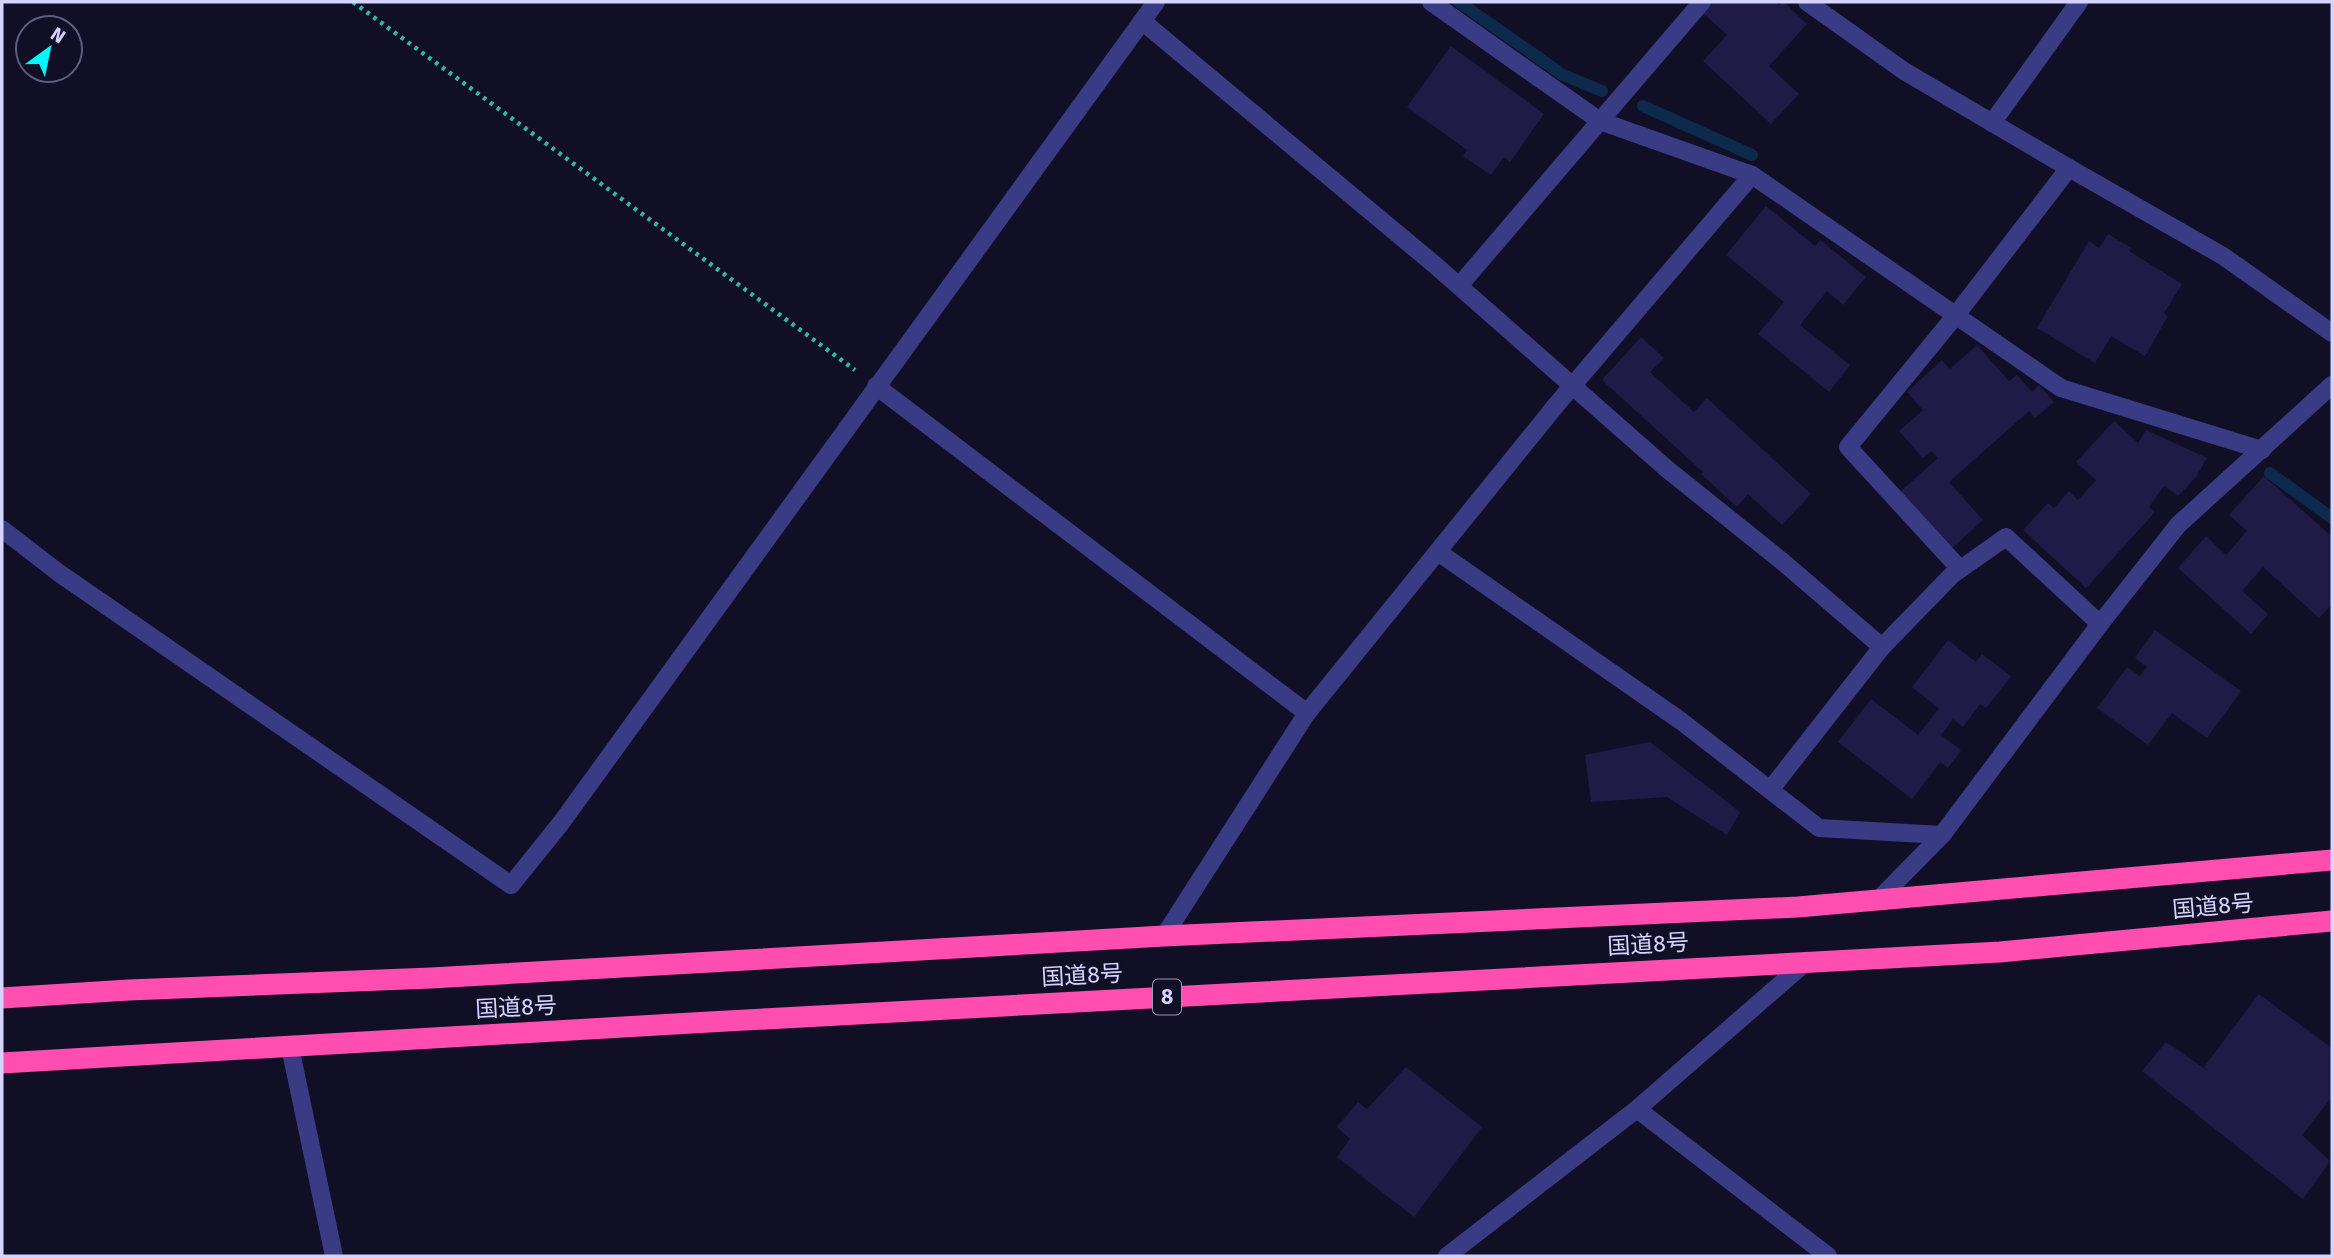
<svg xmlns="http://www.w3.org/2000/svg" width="2334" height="1258" viewBox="0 0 2334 1258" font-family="'Fira Sans','Noto Sans JP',sans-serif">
<rect width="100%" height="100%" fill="#110f26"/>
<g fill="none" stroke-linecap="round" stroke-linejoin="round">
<g stroke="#0d294b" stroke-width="12">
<polyline points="1459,2 1563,75 1602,91"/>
<polyline points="1643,106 1752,155"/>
<polyline points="2270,473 2332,518"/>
</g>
</g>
<g fill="#201a47">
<polygon points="1712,2 1776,2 1779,5 1784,2 1807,24 1769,66 1799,94 1771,124 1703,61 1727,35 1702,12"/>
<polygon points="1451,46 1544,114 1510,162 1504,157 1491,175 1463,156 1467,150 1407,107"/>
<polygon points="1766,206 1815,246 1820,240 1866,277 1843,305 1827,291 1800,325 1850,365 1829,392 1758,334 1784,302 1726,255"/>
<polygon points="2108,234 2131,248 2129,251 2182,284 2164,313 2168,316 2145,356 2111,336 2095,363 2037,328 2089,241 2099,248"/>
<polygon points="1641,337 1664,358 1650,372 1694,412 1707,398 1811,494 1782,525 1748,494 1737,507 1701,474 1703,472 1602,380"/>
<polygon points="1977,345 2009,381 2017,375 2032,392 2039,385 2054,402 2035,418 2029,411 1949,482 1983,520 1951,549 1900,492 1938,458 1932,451 1923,458 1899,431 1923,410 1907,392 1942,360 1950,369"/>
<polygon points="2114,421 2138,443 2146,430 2207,458 2196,477 2178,496 2164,486 2149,507 2155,512 2086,588 2023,530 2048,503 2054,508 2069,491 2078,500 2096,480 2076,462"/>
<polygon points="2264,476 2332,537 2332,604 2319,618 2263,567 2242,591 2268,614 2251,634 2178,568 2206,536 2226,555 2247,531 2229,515"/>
<polygon points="2155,630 2241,691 2207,738 2172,713 2148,745 2097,708 2127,667 2140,676 2147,667 2135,658"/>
<polygon points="1948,640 1976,662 1982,654 2011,676 1986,708 1980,704 1963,727 1953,719 1941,735 1961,750 1948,768 1940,762 1912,799 1838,742 1871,699 1918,735 1939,708 1912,687"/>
<polygon points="1650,742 1740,812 1727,835 1667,797 1591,802 1585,755"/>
<polygon points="2259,994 2332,1048 2332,1097 2302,1135 2330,1161 2303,1199 2142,1071 2166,1042 2208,1071 2204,1067"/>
<polygon points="1406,1067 1482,1127 1414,1217 1337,1157 1350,1139 1337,1127 1358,1102 1367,1109"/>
</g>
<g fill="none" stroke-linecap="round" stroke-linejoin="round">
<polyline stroke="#2eb9a7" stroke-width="4.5" stroke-dasharray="3.5 5" stroke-linecap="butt" points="353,2 855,370"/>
<g stroke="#393b85" stroke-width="18">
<polyline points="1431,2 1600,121 1459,286"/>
<polyline points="1702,2 1600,121 1752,175 2061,388 2262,450"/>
<polyline points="1807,2 1904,71 2069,168 2223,256 2332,333"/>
<polyline points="1142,21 1435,265 1667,469 1783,562 1882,647"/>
<polyline points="1992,123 2079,2"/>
<polyline points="876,386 1307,713"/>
<polyline points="2,529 59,573 511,885 561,823 1156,2"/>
<polyline points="1438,552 1681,721 1819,828 1942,835"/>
<polyline points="1960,569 1848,447 1956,315 2069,168"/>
<polyline points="1770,790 1882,647 1952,575 2006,537 2100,624"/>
<polyline points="1878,900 1942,835 2100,624 2178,525 2332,385"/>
<polyline points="1164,936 1307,713 1557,404 1752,175"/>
<polyline points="290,1047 334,1256"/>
<polyline points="1637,1109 1828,1256"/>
<polyline points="1447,1256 1637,1109 1806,962"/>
</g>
<g stroke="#ff4eaf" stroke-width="21">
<polyline points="2,998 129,990 431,978 1164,936 1798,907 2332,860"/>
<polyline points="2,1063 709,1022 2000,952 2332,921"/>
</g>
</g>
<g text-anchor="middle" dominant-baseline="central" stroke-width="5" stroke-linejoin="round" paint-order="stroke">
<rect fill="#110f26" stroke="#9a98be" stroke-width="2" x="1153" y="979.5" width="28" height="35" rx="5"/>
<g font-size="21" font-weight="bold" fill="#d5d3ff">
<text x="1167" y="997">8</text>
</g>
<g font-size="23" fill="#d5d3ff" stroke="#110f26">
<text transform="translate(2213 906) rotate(-5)">国道8号</text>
<text transform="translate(1648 944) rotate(-3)">国道8号</text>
<text transform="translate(1082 975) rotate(-3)">国道8号</text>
<text transform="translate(516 1007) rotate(-3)">国道8号</text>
</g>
</g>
<rect width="2334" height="1258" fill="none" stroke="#d5d3ff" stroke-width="7"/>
<g transform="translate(49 49) rotate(33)"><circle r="33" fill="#110f26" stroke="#5f5d7d" stroke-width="2"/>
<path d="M0-5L12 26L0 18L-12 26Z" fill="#00f6fe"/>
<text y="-10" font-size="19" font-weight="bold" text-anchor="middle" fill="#d5d3ff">N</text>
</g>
</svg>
